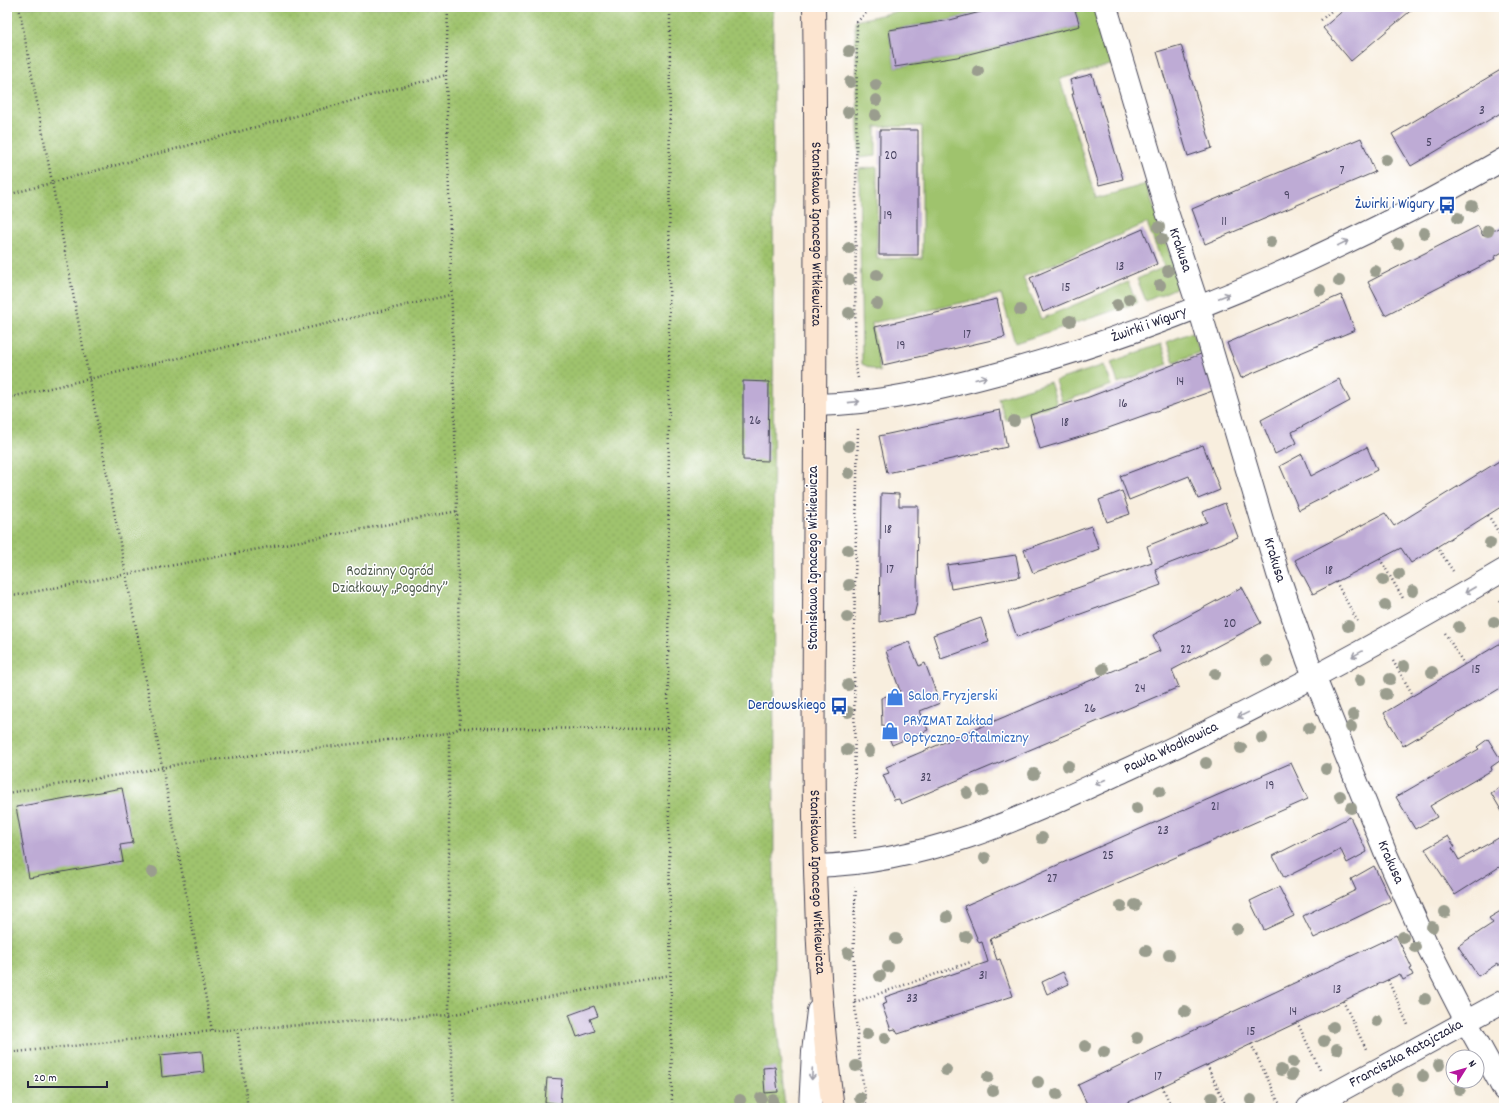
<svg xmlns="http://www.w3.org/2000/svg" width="1511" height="1115" viewBox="0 0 1511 1115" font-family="Dekko,sans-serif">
<defs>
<pattern id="garden-dots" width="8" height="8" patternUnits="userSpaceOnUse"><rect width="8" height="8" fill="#9fc36d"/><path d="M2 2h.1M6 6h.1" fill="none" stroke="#89a75f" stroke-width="1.8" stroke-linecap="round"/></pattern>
</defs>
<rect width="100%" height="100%" fill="#fff"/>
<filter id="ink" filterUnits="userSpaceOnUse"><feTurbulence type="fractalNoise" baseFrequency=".025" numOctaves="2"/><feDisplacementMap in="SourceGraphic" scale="8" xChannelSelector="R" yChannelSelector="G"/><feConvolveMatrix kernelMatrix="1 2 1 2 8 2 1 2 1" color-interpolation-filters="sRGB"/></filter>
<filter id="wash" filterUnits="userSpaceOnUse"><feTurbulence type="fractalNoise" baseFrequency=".012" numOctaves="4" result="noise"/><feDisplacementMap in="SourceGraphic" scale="16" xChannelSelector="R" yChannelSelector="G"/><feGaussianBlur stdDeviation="0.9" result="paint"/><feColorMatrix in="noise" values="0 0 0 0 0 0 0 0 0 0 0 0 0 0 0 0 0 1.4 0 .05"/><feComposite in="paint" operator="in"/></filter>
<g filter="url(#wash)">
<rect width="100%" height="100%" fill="#f8eede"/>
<g fill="#9fc36d" stroke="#607254">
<polygon points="916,7 999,7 950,20 889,30 895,67 957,57 1080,26 1074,7 1097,7 1114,64 1060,79 1096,199 1146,184 1179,281 1176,288 1146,301 1137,279 1164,267 1147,223 1023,277 1041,319 1128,282 1137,303 1015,343 1001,294 872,323 880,372 862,364 859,169 877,167 877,259 922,258 922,126 876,127 876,156 859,158 855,21"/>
<polygon points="1192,332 1200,352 1174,362 1167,342"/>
<polygon points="1161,344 1168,364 1118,383 1111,362"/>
<polygon points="1104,365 1112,385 1062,402 1055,381"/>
<polygon points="1050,382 1057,404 1006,420 998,398"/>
</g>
<polygon fill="url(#garden-dots)" stroke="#607254" points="7,7 773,7 774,995 785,1108 7,1108"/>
<g id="blocks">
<g fill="#beabd5">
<polygon points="999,7 1074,7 1080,26 957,57 895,67 889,30 950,20"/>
<polygon points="1347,7 1415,7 1351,61 1323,28"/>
<polygon points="1181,45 1212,148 1188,156 1157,52"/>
<polygon points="1504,68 1504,111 1411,166 1392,134"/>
<polygon points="1092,74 1123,179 1099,185 1072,94 1074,94 1070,80"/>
<polygon points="880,130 918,130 918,255 879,255"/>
<polygon points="1361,138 1375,172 1205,244 1192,209"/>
<polygon points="1504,225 1504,251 1494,257 1495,259 1385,315 1368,282 1478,226 1483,236"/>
<polygon points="1143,229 1157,264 1043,312 1030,278"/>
<polygon points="1341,295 1355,330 1241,378 1227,343"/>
<polygon points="997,299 1005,337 883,365 875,327"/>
<polygon points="1201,354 1215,390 1100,431 1040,449 1030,415 1089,397"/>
<polygon points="1339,379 1350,401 1292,432 1297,443 1275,454 1261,420"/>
<polygon points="743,381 769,382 768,461 743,460"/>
<polygon points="1000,410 1007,447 887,473 879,436"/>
<polygon points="1203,445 1220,490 1198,499 1189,476 1129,500 1120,476"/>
<polygon points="1367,447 1377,470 1299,510 1280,466 1302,454 1311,476"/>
<polygon points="1504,458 1504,505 1411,563 1401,548 1313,594 1295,560 1385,513 1394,526"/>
<polygon points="1122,491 1130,514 1107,522 1099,500"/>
<polygon points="881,493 899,494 899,506 918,506 917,603 914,615 879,622"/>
<polygon points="1225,503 1238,537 1155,569 1161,585 1017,637 1008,612 1152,562 1147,546 1207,522 1203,512"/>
<polygon points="1091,526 1099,549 1033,573 1024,550"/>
<polygon points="1016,555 1020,577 951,589 947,565"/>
<polygon points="1242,587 1261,623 1172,670 1179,687 901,804 899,799 894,800 883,775 889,773 886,767 1160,651 1153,635"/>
<polygon points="981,618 989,642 941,659 933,635"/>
<polygon points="1504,641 1504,686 1403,746 1384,713"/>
<polygon points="909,642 919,666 925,663 940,703 920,711 928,730 892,745 884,725 882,726 881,698 900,691 886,651"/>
<polygon points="1488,739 1501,760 1491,767 1492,770 1430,806 1437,817 1415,829 1396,797 1479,749 1477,747"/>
<polygon points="1291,763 1308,799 990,939 997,960 1000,959 1013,996 898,1034 895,1029 891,1030 882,1005 887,1003 885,997 988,962 982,942 979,943 964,906"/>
<polygon points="1504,784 1504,815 1491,793"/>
<polygon points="122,788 133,843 120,845 123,861 29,878 16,807"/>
<polygon points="1350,817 1367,852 1347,863 1340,848 1338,851 1284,878 1273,856"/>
<polygon points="1504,835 1504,864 1455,895 1425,849 1448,836 1455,847 1452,848 1459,860"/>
<polygon points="1374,866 1391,901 1314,938 1303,916 1356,890 1351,879"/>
<polygon points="1279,887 1294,916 1264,930 1250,901"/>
<polygon points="1504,909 1504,962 1498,966 1497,964 1478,976 1458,946 1493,923 1489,918"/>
<polygon points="1396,935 1412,968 1410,969 1413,975 1403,980 1400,974 1116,1108 1089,1108 1078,1085"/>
<polygon points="1063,972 1069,984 1047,994 1042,982"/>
<polygon points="594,1006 598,1016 590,1019 595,1031 577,1037 569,1015"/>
<polygon points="202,1051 204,1072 162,1077 160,1055"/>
<polygon points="775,1067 778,1092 765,1093 763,1068"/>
<polygon points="547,1078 562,1079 560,1104 545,1102"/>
</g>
</g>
</g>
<g filter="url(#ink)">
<use href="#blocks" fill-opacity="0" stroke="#424153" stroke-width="1"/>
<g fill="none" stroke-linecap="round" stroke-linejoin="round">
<g stroke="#424153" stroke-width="24">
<g id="street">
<path id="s1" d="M1106 7 1166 209 1203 321 1278 574 1308 661 1386 854 1427 945 1467 1023 1504 1090"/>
<path id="s2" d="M815 405C880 404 945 388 1008 371 1145 333 1286 275 1413 209 1444 193 1474 176 1504 159"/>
<path id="s3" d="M815 866C930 863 1026 816 1128 769 1257 710 1382 642 1504 570"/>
<polyline points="810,1108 813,1052 818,1011"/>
<path id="s4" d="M1308 1108 1504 1001"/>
</g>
</g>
<g stroke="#424153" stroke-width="24">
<g id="secondary">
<path id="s5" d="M814 7C817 212 815 417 814 622 813 784 811 947 833 1108"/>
</g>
</g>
<g stroke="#424153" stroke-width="2.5" stroke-dasharray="1 3" stroke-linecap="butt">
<polyline points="19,7 212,1031"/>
<polyline points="448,7 446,75 457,511 460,728 449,733 449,1015 454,1108"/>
<polyline points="670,7 668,729 672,1108"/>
<polyline points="1321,20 1336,7"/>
<polyline points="7,195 446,75"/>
<polyline points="858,378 855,365 857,22 870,9 881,7"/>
<polyline points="7,398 450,295"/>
<polyline points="1488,515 1504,541"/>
<polyline points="1437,547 1453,571"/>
<polyline points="1380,559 1404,600"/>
<polyline points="1336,582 1359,624"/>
<polyline points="7,597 457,511"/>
<polyline points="1500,601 1504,607"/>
<polyline points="1445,633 1464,664"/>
<polyline points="1393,661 1413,695"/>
<polyline points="460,728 668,729"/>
<polyline points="7,793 161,768 184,763 449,733"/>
<polyline points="855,838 854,635 858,427"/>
<path d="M856 887C851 960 854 1036 867 1108"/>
<polyline points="1388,980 1408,1025"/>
<polyline points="1343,1001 1366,1049"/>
<polyline points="855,1002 971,962"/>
<polyline points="1297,1022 1321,1072"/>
<polyline points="237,1029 248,1108"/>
<polyline points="1251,1044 1281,1107"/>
<polyline points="7,1053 212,1031 449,1015 670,975"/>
<polyline points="1207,1065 1227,1108"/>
<polyline points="1162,1086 1172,1108"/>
</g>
<use href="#street" stroke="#fff" stroke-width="22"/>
<use href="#secondary" stroke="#fce5d0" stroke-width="22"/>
</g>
<g fill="#9a9d8e">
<circle cx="849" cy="51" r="6"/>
<circle cx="978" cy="71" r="6"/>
<circle cx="850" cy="82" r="6"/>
<circle cx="876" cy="85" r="6"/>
<circle cx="876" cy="100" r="6"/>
<circle cx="848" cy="112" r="6"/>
<circle cx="875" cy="115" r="6"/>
<circle cx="1386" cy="160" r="6"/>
<circle cx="1472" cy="206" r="6"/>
<circle cx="1458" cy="218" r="6"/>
<circle cx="1159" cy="227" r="6"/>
<circle cx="1488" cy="231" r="6"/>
<circle cx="1424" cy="233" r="6"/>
<circle cx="1162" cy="239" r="6"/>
<circle cx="1271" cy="242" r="6"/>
<circle cx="1398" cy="244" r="6"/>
<circle cx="849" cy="248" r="6"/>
<circle cx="1168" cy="271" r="6"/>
<circle cx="1375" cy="271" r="6"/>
<circle cx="877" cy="275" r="6"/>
<circle cx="849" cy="280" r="6"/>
<circle cx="1339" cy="281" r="6"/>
<circle cx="1160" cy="285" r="6"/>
<circle cx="1320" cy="290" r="6"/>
<circle cx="1129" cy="299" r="6"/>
<circle cx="877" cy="304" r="6"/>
<circle cx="1117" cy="305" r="6"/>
<circle cx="1020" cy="310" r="6"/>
<circle cx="849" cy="313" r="6"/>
<circle cx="1070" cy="321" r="6"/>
<circle cx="1014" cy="421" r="6"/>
<circle cx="849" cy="446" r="6"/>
<circle cx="849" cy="473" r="6"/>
<circle cx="1490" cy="543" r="6"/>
<circle cx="848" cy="550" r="6"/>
<circle cx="1399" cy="574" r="6"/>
<circle cx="1383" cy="580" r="6"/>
<circle cx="849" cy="585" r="6"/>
<circle cx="1413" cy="591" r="6"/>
<circle cx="1385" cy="605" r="6"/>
<circle cx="847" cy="617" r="6"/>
<circle cx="1494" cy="622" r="6"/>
<circle cx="1348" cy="626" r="6"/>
<circle cx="1459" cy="627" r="6"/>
<circle cx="1267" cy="661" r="6"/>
<circle cx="1404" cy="666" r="6"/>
<circle cx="1103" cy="669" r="6"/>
<circle cx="1432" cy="672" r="6"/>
<circle cx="1215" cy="674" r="6"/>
<circle cx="1390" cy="679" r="6"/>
<circle cx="1360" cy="680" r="6"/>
<circle cx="848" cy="685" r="6"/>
<circle cx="1386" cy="694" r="6"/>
<circle cx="848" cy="712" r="6"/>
<circle cx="1353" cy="715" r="6"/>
<circle cx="1351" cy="727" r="6"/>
<circle cx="1309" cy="728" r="6"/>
<circle cx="1262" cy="738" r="6"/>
<circle cx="1241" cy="748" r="6"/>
<circle cx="847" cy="750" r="6"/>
<circle cx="869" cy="751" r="6"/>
<circle cx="1206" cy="763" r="6"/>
<circle cx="1068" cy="766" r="6"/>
<circle cx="1326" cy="769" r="6"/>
<circle cx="1034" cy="774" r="6"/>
<circle cx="983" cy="791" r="6"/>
<circle cx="1160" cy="791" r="6"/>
<circle cx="967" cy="793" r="6"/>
<circle cx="1340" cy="796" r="6"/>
<circle cx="1137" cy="808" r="6"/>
<circle cx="1351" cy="808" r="6"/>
<circle cx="1042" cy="838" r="6"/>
<circle cx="985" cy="858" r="6"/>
<circle cx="152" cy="872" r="6"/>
<circle cx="1135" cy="905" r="6"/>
<circle cx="1121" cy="906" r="6"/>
<circle cx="1445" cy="912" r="6"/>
<circle cx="947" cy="917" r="6"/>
<circle cx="1432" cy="927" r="6"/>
<circle cx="1237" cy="929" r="6"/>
<circle cx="966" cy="937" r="6"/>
<circle cx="1403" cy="937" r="6"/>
<circle cx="896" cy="939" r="6"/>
<circle cx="1415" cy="947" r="6"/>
<circle cx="1146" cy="951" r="6"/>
<circle cx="848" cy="953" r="6"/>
<circle cx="1169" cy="955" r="6"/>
<circle cx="888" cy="967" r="6"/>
<circle cx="880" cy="976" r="6"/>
<circle cx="1425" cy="999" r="6"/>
<circle cx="1185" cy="1011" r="6"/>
<circle cx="1377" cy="1021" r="6"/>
<circle cx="1333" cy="1027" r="6"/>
<circle cx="867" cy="1034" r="6"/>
<circle cx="885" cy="1038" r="6"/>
<circle cx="1137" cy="1038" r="6"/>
<circle cx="1324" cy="1041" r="6"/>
<circle cx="1085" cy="1046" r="6"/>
<circle cx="1337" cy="1049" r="6"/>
<circle cx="1104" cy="1052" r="6"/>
<circle cx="1293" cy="1062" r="6"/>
<circle cx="1439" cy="1065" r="6"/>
<circle cx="856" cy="1066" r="6"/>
<circle cx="946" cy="1070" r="6"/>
<circle cx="1281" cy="1070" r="6"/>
<circle cx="1292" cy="1075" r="6"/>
<circle cx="1423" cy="1076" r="6"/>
<circle cx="988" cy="1077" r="6"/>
<circle cx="1038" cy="1082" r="6"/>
<circle cx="1397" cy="1089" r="6"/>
<circle cx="1460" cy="1089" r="6"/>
<circle cx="993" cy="1091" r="6"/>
<circle cx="1057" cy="1094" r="6"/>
<circle cx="761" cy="1098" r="6"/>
<circle cx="860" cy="1098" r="6"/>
<circle cx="1212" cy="1098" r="6"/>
<circle cx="740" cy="1100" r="6"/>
<circle cx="773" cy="1100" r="6"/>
<circle cx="1251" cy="1100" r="6"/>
</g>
<defs><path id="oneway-shaft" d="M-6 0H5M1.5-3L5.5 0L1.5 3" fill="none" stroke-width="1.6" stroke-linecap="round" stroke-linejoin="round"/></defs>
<g stroke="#9c9ca7">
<use href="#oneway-shaft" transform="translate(1343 243) rotate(-26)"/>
<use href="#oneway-shaft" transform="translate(1224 296) rotate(-21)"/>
<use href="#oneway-shaft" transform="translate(981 378) rotate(-15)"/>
<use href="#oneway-shaft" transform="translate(854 402) rotate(-6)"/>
<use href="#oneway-shaft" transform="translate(1470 590) rotate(150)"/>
<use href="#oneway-shaft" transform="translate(1357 654) rotate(151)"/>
<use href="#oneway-shaft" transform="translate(1243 715) rotate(154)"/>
<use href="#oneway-shaft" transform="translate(1100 782) rotate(155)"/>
<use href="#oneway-shaft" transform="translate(812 1074) rotate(93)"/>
</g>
</g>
<defs>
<g id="bus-bare" transform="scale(1.38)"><path d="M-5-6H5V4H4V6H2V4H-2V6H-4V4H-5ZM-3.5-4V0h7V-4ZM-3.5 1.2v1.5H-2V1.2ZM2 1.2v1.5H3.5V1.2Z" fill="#1a4fb4" stroke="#fff" stroke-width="2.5" paint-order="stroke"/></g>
<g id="shop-bare" transform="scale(1.38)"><path d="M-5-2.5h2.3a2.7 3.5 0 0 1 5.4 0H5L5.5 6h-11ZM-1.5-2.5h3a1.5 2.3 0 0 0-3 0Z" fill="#3f7fe0" stroke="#fff" stroke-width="2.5" paint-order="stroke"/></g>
</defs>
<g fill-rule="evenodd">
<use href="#bus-bare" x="1447" y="205"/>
<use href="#shop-bare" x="895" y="697"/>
<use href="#bus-bare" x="839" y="706"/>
<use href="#shop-bare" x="890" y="731"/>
</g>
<g text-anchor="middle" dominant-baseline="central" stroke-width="3" stroke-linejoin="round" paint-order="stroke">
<g font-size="13" fill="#494462">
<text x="1482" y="111">3</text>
<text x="1429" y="143">5</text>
<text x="891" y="156">20</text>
<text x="1342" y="171">7</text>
<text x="1287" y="196">9</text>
<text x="888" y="216">19</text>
<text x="1224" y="222">11</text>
<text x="1120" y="267">13</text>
<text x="1066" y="288">15</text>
<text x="967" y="335">17</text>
<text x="901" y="346">19</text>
<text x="1180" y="382">14</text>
<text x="1123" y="404">16</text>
<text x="755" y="421">26</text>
<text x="1065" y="423">18</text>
<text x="888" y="530">18</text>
<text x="890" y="570">17</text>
<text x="1329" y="571">18</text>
<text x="1230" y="624">20</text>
<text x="1186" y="650">22</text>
<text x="1476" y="670">15</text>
<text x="1140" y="689">24</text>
<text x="1090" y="709">26</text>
<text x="926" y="778">32</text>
<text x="1270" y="786">19</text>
<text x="1215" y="807">21</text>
<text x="1163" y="831">23</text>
<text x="1108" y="856">25</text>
<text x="1052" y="879">27</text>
<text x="983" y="976">31</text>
<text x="1337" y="990">13</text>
<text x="912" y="999">33</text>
<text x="1293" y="1012">14</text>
<text x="1251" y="1032">15</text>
<text x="1158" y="1077">17</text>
</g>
<g font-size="15" fill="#164399" stroke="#fff" text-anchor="end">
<text x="1434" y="205">Żwirki i Wigury</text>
<text x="826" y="706">Derdowskiego</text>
</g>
<g font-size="15" fill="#22223b" stroke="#fff">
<text stroke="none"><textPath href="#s5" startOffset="227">Stanisława Ignacego Witkiewicza</textPath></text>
<text stroke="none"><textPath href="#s1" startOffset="254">Krakusa</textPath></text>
<text stroke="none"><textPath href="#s2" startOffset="345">Żwirki i Wigury</textPath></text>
<text transform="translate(814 558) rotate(-90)">Stanisława Ignacego Witkiewicza</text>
<text stroke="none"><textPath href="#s1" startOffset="578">Krakusa</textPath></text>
<text stroke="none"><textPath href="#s3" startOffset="378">Pawła Włodkowica</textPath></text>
<text stroke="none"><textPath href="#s1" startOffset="902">Krakusa</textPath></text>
<text stroke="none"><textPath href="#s5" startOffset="875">Stanisława Ignacego Witkiewicza</textPath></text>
<text stroke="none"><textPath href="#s4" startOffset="112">Franciszka Ratajczaka</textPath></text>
</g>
<g font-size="15" fill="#4e5a4c" stroke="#fff">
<text x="390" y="572">Rodzinny Ogród<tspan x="390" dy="17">Działkowy „Pogodny”</tspan></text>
</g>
<g font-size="15" fill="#366cbe" stroke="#fff" text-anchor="start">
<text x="908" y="697">Salon Fryzjerski</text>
<text x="903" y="722">PRYZMAT Zakład<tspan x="903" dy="17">Optyczno-Oftalmiczny</tspan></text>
</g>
</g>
<rect width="1511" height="1115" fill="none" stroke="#fff" stroke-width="24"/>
<g transform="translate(1465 1069) rotate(53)"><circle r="19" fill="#ffffff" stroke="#a7a7b1"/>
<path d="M0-3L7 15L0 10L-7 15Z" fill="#b5179e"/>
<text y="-6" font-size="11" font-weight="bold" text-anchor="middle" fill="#22223b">N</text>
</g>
<path d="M28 1081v6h79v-6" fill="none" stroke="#22223b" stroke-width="2"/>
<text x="34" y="1081" font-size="12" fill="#22223b" stroke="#ffffff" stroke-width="3" paint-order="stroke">20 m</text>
</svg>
